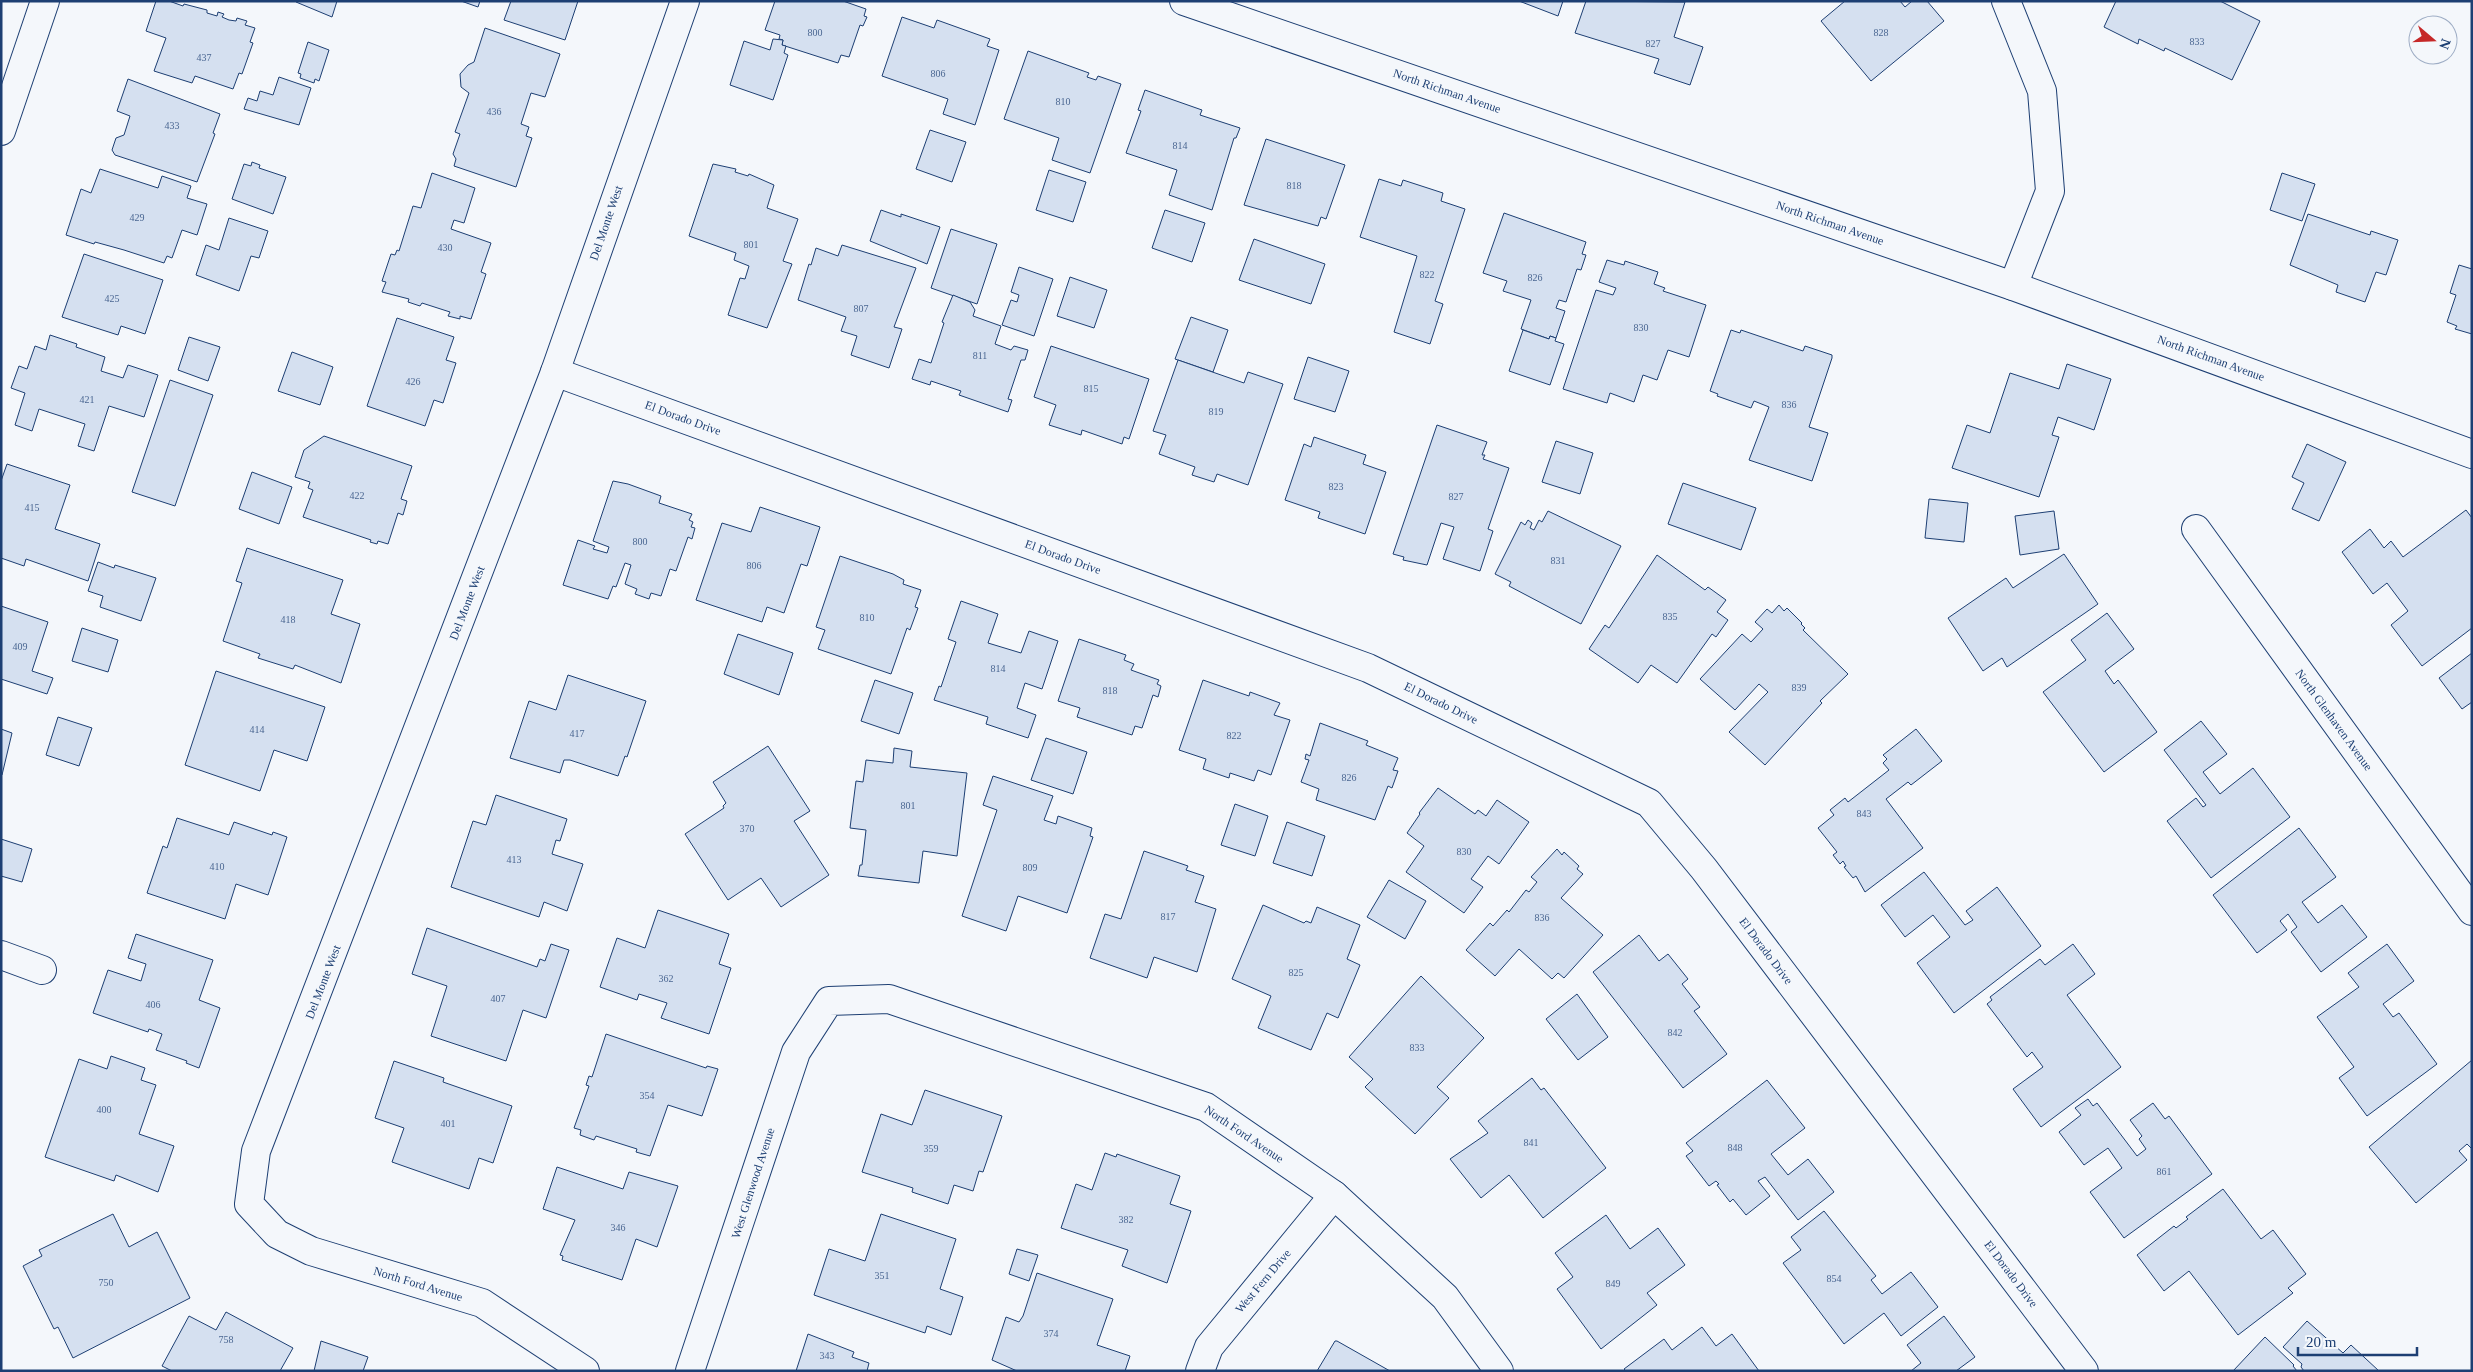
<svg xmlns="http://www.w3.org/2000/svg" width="2473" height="1372" viewBox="0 0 2473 1372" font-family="Georgia,serif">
<rect width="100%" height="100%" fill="#f4f7fb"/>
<g fill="#d5e0f0" stroke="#1d3f73">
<polygon points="156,1 169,1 183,6 184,4 207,10 207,13 217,16 218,12 224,14 222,17 229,20 236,21 237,18 247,21 245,25 255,28 250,42 253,43 242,74 239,73 233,89 195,76 192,83 154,71 166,38 146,31"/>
<polygon points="337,1 332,17 296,2 297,1"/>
<polygon points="461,1 480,1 478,7"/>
<polygon points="511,1 578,1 565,40 504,20"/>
<polygon points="775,1 843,1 866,9 864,16 867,17 863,26 860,25 849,57 841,55 838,63 782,45 783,40 779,39 780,35 765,30"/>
<polygon points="1519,1 1563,1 1558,16"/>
<polygon points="1586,1 1685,2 1674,37 1703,47 1690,85 1654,73 1659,59 1575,33"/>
<polygon points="1845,1 1900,1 1905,7 1912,1 1927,1 1944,21 1871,81 1821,21"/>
<polygon points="2116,1 2220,1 2260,21 2232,80 2165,48 2164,51 2139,39 2138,44 2104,27"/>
<polygon points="902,17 934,28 937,20 990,39 987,46 999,50 975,125 943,114 948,99 882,76"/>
<polygon points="485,28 560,54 545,97 531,93 521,124 529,127 526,136 532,138 516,187 454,166 456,159 453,154 460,134 455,132 469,93 461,87 460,74 468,65 474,62"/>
<polygon points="773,39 783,40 782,45 786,46 784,53 788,55 773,100 730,85 744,41 770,50"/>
<polygon points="308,42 329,50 319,81 315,79 314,83 300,78 301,74 298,73"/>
<polygon points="1028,51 1089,73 1087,77 1096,80 1098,76 1121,84 1090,173 1052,160 1059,138 1004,119"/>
<polygon points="279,77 311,88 299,125 244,109 248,98 257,101 260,91 273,95"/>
<polygon points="128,79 220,114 213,133 215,134 197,182 115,155 112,150 116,138 124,135 130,116 117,111"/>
<polygon points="1145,90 1202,110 1200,115 1240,128 1236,138 1234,138 1212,210 1169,195 1177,170 1126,153 1141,111 1138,110"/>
<polygon points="930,130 966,142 952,182 916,169"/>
<polygon points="1266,139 1345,165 1326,219 1321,217 1318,226 1244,205"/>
<polygon points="252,162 260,165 259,168 286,177 273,214 232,199 244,164 251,166"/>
<polygon points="713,164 736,169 735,172 748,176 749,174 774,185 767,208 798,219 783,261 792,264 767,328 728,315 740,278 745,279 749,266 734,260 736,253 689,236"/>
<polygon points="100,169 158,188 162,176 191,186 187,198 207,204 197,235 182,230 172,258 167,256 164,263 124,250 95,242 94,244 66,235 81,189 91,193"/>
<polygon points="1049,170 1086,182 1073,222 1036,210"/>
<polygon points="432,173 475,188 464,223 454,220 451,229 491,243 481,272 486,274 471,319 460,316 460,319 448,316 450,312 422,303 420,306 408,302 409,299 382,292 386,282 382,281 391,254 395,255 397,250 399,251 413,206 421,208"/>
<polygon points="2282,173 2315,184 2302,221 2270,210"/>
<polygon points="1379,179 1401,186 1403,180 1443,193 1441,201 1465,209 1435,301 1443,304 1430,344 1394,332 1417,256 1360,237"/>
<polygon points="881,210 901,217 901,214 940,227 927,264 870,241"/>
<polygon points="1165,210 1205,223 1192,262 1152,248"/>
<polygon points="1504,213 1586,242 1582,254 1586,255 1581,270 1577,269 1566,302 1559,300 1556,308 1565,311 1556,338 1550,336 1549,339 1521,329 1531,300 1503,291 1507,281 1483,273"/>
<polygon points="2308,214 2370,235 2371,231 2398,240 2386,275 2376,272 2365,302 2336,292 2338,285 2290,265"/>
<polygon points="229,218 268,231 259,258 251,256 239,291 196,275 206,245 219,250"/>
<polygon points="951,229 997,244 977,304 931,288"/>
<polygon points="1254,239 1325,264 1311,304 1239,280"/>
<polygon points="842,245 916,268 894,327 902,329 889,368 851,355 857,336 841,331 846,317 798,300 809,264 811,265 816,248 838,256"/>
<polygon points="84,254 163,280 145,334 121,326 118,335 62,317"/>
<polygon points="1607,260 1624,265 1625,261 1658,272 1654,284 1665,288 1663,291 1706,305 1689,357 1668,350 1657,380 1643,375 1634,402 1610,393 1607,403 1563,389 1596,290 1613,295 1616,288 1599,282"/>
<polygon points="2459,265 2472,269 2472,334 2455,329 2457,326 2447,322 2456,295 2450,293"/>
<polygon points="1019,267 1053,279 1034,336 1002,325 1011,300 1017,302 1019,295 1011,292"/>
<polygon points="1070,277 1107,290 1094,328 1057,316"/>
<polygon points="953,295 970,302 975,310 973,316 1001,326 995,344 1011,350 1014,346 1028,350 1025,360 1021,360 1008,399 1012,400 1008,412 959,395 961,391 931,381 930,385 912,379 919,359 931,363 944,323 942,322"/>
<polygon points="1191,317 1228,330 1213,372 1175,359"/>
<polygon points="397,318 454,337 446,360 456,363 443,403 434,400 425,426 367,406"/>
<polygon points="1523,330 1549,339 1550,336 1556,338 1555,341 1564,344 1550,385 1509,371"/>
<polygon points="1731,330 1740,333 1741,330 1803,351 1805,346 1832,355 1832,358 1809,427 1828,433 1812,481 1749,460 1769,407 1754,401 1751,408 1717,396 1718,394 1710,391"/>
<polygon points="50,335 77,344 76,347 105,357 101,371 123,378 128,365 158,375 144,417 109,406 94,451 78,446 85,424 39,409 32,431 15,425 25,393 11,388 19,366 27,369 35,346 46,350"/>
<polygon points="189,337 220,347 208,381 178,370"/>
<polygon points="1051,346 1149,379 1129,439 1124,437 1122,444 1082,430 1081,435 1049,425 1056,405 1034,397"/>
<polygon points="292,352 333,367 320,405 278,391"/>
<polygon points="1308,357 1349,371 1335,412 1294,399"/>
<polygon points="1178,360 1244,383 1248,372 1283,384 1248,485 1217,474 1214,482 1192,475 1195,467 1159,454 1166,435 1153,431"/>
<polygon points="2067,364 2111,379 2094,430 2058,417 2052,435 2059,437 2039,497 1952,468 1967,425 1990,433 2010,373 2059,389"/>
<polygon points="170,380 213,395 175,506 132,492"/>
<polygon points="1437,425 1487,442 1482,455 1485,455 1483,459 1509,468 1488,529 1493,531 1480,571 1443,559 1454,527 1441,523 1427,565 1403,560 1404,557 1393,554"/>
<polygon points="324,436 412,466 401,499 407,501 403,515 398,513 388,544 378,541 377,544 370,542 371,540 303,517 313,490 308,488 310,482 295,477 304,450"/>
<polygon points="1314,437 1366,455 1363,464 1386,472 1365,534 1318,518 1320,512 1285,500 1304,444 1311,447"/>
<polygon points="1556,441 1593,453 1580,494 1542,482"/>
<polygon points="2307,444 2346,462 2319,521 2292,509 2304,483 2292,477"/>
<polygon points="7,464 70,485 55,529 100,544 88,581 26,559 24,566 1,558 1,481"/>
<polygon points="252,472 292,487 279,524 239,509"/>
<polygon points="613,481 628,484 661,496 659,503 692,514 689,520 693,522 691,527 695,528 692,539 688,537 676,571 670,569 661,596 651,593 649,599 635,594 637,589 625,584 631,565 625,563 616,587 613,586 608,599 563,585 578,540 595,546 593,549 607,553 609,547 593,541"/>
<polygon points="1683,483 1756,508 1741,550 1668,524"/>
<polygon points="1929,499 1968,503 1964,542 1925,538"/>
<polygon points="760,507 820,527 807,566 801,564 784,613 767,607 762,622 696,600 722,523 751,532"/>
<polygon points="2466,510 2472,518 2472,628 2422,666 2391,625 2408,611 2387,583 2373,594 2342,552 2370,529 2384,548 2391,541 2403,557"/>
<polygon points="1548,511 1621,546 1581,624 1509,586 1511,582 1495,574 1521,522 1525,525 1528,520 1532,523 1530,528 1534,530 1539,520 1542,522"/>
<polygon points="2054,511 2059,549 2020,555 2015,516"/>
<polygon points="247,548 343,580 331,614 360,624 341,683 295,665 293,669 258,658 260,654 223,641 242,583 236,581"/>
<polygon points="2064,554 2098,604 2007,667 2002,658 1983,671 1948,618 2006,578 2013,588"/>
<polygon points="1657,555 1705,590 1708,587 1726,600 1717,612 1728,620 1716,637 1712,634 1677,683 1651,665 1638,683 1589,649 1605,625 1609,628"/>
<polygon points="840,556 893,574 904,580 903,584 921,590 915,607 918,608 910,630 907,628 891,674 818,649 825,630 816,627"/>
<polygon points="98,562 114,568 115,565 156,578 141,621 100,607 103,596 88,591"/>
<polygon points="961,601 998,614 988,643 1021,653 1029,631 1058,641 1042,689 1025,683 1017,708 1036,715 1028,738 986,724 988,717 934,700 939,686 941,687 956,642 948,639"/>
<polygon points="1779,605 1784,611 1787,608 1802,623 1801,624 1805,628 1803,630 1848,674 1820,701 1822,703 1765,765 1729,732 1768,692 1759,684 1735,710 1700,679 1742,634 1751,642 1763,629 1755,622 1767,609 1772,613"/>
<polygon points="1,606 48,622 32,671 53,678 47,694 1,679"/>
<polygon points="2107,613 2134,649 2105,671 2114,684 2118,680 2157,732 2104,772 2043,692 2086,660 2071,640"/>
<polygon points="82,628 118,640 108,672 72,661"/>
<polygon points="738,634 793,653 779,695 724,674"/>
<polygon points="1079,639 1126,655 1124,660 1134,664 1131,670 1159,680 1157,684 1161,686 1158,697 1153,695 1142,728 1135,726 1132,735 1077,717 1080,708 1058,701"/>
<polygon points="2472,653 2472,702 2462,709 2439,678"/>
<polygon points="216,671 325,707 307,761 274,750 260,791 185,765"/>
<polygon points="568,675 646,701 627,757 625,756 618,776 570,760 564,760 560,773 510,758 529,701 556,710"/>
<polygon points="875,680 913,693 899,734 861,721"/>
<polygon points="1203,680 1249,696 1250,692 1280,703 1274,715 1290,720 1271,775 1258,770 1254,781 1230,773 1229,778 1203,769 1206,759 1179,750"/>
<polygon points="58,717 92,728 79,766 46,755"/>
<polygon points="2201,721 2227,754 2203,772 2220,794 2253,768 2290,817 2211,878 2167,821 2196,798 2203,807 2206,805 2164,750"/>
<polygon points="1320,723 1368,741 1366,745 1398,758 1393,770 1398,771 1392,788 1388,786 1375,820 1316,800 1319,789 1301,782 1309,760 1305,759 1306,754 1310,756"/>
<polygon points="1,729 12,733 2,775 1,775"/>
<polygon points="1916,729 1942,761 1911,785 1908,782 1886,799 1923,848 1865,892 1856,876 1853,878 1844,867 1846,866 1843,861 1840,864 1833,855 1837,852 1818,828 1834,815 1830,810 1845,798 1848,802 1889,770 1883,763 1887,759 1883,755"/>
<polygon points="1046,738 1087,752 1073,794 1031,780"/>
<polygon points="768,746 810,811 794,821 829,875 781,907 761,878 728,900 685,834 724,808 723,806 726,803 713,782"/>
<polygon points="894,748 912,751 910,767 967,773 957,856 923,851 919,883 858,876 860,865 862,865 866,830 850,828 856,781 863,782 866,760 893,763"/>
<polygon points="993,776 1053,796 1044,820 1056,824 1058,816 1092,828 1090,836 1093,837 1067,913 1018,896 1006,931 962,916 997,810 983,805"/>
<polygon points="1438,788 1475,814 1478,810 1486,816 1497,800 1529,822 1499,864 1488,856 1471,879 1483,887 1464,913 1406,872 1424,846 1407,833 1420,814 1419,813"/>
<polygon points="496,795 567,819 560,841 556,840 552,854 583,864 567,911 544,902 539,917 451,887 473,821 486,825"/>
<polygon points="1235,804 1268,816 1255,856 1221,845"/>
<polygon points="177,818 229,835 234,822 272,835 273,832 287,837 268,895 236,884 225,919 147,893 163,846 167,848"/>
<polygon points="1287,822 1325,836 1312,876 1273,863"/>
<polygon points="2299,828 2336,877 2302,902 2318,923 2342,905 2367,937 2321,972 2291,932 2297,927 2288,914 2280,921 2287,930 2257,953 2213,895"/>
<polygon points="1,839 32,849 22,882 1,876"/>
<polygon points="1557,849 1562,855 1564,852 1579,866 1577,869 1583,874 1561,898 1603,935 1564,978 1558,973 1552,979 1519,949 1495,976 1466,950 1490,923 1493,926 1507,910 1509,912 1526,890 1529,892 1537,882 1531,877"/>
<polygon points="1144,851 1188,866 1186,870 1204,876 1195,902 1216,909 1197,972 1154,957 1147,978 1090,958 1105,914 1121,919"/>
<polygon points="1924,872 1965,925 1973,920 1966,911 1997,887 2041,946 1954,1013 1917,963 1950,937 1933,915 1905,937 1881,905"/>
<polygon points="1389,880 1426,901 1405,939 1367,917"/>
<polygon points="1263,905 1304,923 1306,921 1311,923 1317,907 1360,925 1347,959 1360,965 1338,1018 1327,1013 1311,1050 1258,1028 1271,996 1232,979"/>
<polygon points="658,910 729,934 719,964 731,968 709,1034 661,1018 667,1003 639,994 637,1000 600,987 617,938 645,948"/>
<polygon points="427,928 537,967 540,959 545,961 551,944 569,950 546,1018 523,1010 506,1061 431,1036 447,986 412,974"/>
<polygon points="136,934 213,960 199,1000 220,1008 199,1068 186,1063 187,1061 156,1050 162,1034 149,1029 148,1032 93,1013 108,970 141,981 146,964 128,958"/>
<polygon points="1639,935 1659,961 1668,954 1688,979 1682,984 1700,1007 1694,1011 1727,1054 1683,1088 1593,972"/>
<polygon points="2073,944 2095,974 2067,995 2121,1067 2041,1127 2013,1089 2043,1067 2032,1052 2027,1057 1987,1004 1992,1000 1990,997 2040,959 2045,965"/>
<polygon points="2387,944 2414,981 2383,1004 2393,1017 2399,1013 2437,1064 2367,1116 2339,1078 2354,1067 2317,1017 2359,987 2348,973"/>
<polygon points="1421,976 1484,1038 1437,1087 1449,1098 1415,1134 1365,1087 1373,1079 1349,1057"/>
<polygon points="1577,994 1608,1037 1578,1060 1546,1019"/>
<polygon points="606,1034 706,1068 707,1066 718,1069 702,1116 668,1105 650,1156 636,1152 637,1149 596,1136 594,1140 580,1135 581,1130 574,1128 589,1086 586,1085 589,1076 592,1077"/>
<polygon points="111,1056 145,1068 141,1080 156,1085 139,1134 174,1146 158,1192 116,1175 114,1181 45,1157 79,1059 107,1069"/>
<polygon points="2472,1060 2472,1149 2467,1144 2459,1151 2467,1160 2416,1203 2369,1147"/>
<polygon points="394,1061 444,1078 443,1082 512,1106 493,1163 479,1158 469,1189 392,1162 404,1128 375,1118"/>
<polygon points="1532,1078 1541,1090 1544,1088 1606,1168 1543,1218 1509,1175 1481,1198 1450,1159 1488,1133 1478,1121"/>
<polygon points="1767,1080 1805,1128 1771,1154 1788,1175 1808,1159 1834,1192 1798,1220 1765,1177 1758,1181 1770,1196 1746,1215 1733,1199 1730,1202 1717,1185 1719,1184 1716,1181 1709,1186 1686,1156 1693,1151 1686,1143"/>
<polygon points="925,1090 1002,1116 983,1172 979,1171 973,1191 954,1185 948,1204 912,1192 913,1188 862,1172 881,1114 912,1125"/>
<polygon points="2088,1099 2093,1106 2097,1103 2137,1156 2146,1149 2139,1139 2142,1136 2130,1120 2153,1103 2165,1119 2169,1116 2212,1174 2124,1238 2090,1192 2122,1168 2108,1148 2084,1165 2059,1132 2081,1115 2075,1108"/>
<polygon points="1105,1153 1116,1157 1117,1154 1180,1176 1170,1204 1191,1211 1167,1283 1122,1266 1128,1250 1061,1228 1076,1184 1092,1190"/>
<polygon points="557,1167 623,1189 629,1172 678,1186 657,1247 636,1239 622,1280 562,1260 563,1256 560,1255 575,1220 543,1209"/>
<polygon points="2223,1189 2261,1239 2273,1230 2306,1274 2288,1288 2293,1293 2238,1335 2189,1271 2164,1291 2137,1255 2174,1226 2176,1228 2188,1219 2186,1217"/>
<polygon points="1824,1211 1876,1276 1871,1280 1882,1294 1911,1272 1938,1307 1901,1336 1884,1313 1844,1344 1783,1263 1801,1250 1791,1237"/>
<polygon points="113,1214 129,1247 157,1232 190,1298 73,1358 58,1327 54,1329 23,1266 42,1256 39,1250"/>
<polygon points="881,1214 956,1239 940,1289 963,1297 951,1335 927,1326 925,1333 814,1295 829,1249 865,1261"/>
<polygon points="1606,1215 1630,1249 1658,1228 1685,1265 1647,1293 1657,1305 1601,1349 1557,1289 1573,1277 1555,1253"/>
<polygon points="1017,1249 1038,1255 1029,1281 1009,1274"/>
<polygon points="1037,1273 1113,1299 1097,1345 1130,1356 1125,1371 1017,1371 992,1360 1006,1317 1019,1322 1023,1316"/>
<polygon points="226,1312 293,1348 280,1371 172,1371 162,1366 189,1316 216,1330"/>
<polygon points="1944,1316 1975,1357 1956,1371 1911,1371 1921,1363 1907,1345"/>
<polygon points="2307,1321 2343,1353 2351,1345 2379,1371 2304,1371 2301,1367 2302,1364 2283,1347"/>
<polygon points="1702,1327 1716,1346 1732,1334 1759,1371 1626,1371 1624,1369 1664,1339 1672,1350"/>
<polygon points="808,1334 854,1352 852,1357 869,1363 867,1371 796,1371"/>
<polygon points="2265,1337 2294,1365 2293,1366 2297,1371 2233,1371"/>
<polygon points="321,1341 368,1357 363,1371 314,1371"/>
<polygon points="1335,1341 1337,1341 1390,1371 1317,1371"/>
</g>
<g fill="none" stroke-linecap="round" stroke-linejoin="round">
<g stroke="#1d3f73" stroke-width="30">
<g id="minor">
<polyline points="1184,1 2013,286 2472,454"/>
<polyline points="2006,1 2042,91 2050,191 2013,286"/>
<polyline points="1,131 45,1"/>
<polyline points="555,372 1368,668 1649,803 1704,869 2084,1371"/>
<polyline points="2196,529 2472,911"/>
<polyline points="1,955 42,970"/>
<polyline points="585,1371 482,1303 311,1251 277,1234 249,1204 256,1151 555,372 685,1"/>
<polyline points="690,1371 796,1052 829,1001 889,999 1206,1107 1334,1195 1445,1297 1499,1371"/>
<polyline points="1200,1371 1209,1347 1334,1195"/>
</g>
</g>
<use href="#minor" stroke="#f4f7fb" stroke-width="28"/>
</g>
<g text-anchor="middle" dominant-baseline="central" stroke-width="4" stroke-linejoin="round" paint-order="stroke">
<g font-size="10" fill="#4b6792">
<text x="815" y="32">800</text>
<text x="1881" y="32">828</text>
<text x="2197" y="41">833</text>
<text x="1653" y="43">827</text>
<text x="204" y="57">437</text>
<text x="938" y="73">806</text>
<text x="1063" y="101">810</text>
<text x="494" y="111">436</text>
<text x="172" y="125">433</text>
<text x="1180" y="145">814</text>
<text x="1294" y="185">818</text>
<text x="137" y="217">429</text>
<text x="751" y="244">801</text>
<text x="445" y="247">430</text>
<text x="1427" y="274">822</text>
<text x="1535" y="277">826</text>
<text x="112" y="298">425</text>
<text x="861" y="308">807</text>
<text x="1641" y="327">830</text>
<text x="980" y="355">811</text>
<text x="413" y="381">426</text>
<text x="1091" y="388">815</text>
<text x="87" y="399">421</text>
<text x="1789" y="404">836</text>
<text x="1216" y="411">819</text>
<text x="1336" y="486">823</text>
<text x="357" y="495">422</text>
<text x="1456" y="496">827</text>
<text x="32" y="507">415</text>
<text x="640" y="541">800</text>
<text x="1558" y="560">831</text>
<text x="754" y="565">806</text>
<text x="1670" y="616">835</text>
<text x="867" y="617">810</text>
<text x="288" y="619">418</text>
<text x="20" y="646">409</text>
<text x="998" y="668">814</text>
<text x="1799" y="687">839</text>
<text x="1110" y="690">818</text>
<text x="257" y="729">414</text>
<text x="577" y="733">417</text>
<text x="1234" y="735">822</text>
<text x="1349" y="777">826</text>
<text x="908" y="805">801</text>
<text x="1864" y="813">843</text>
<text x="747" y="828">370</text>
<text x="1464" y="851">830</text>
<text x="514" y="859">413</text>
<text x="217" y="866">410</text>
<text x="1030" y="867">809</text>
<text x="1168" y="916">817</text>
<text x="1542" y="917">836</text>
<text x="1296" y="972">825</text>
<text x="666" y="978">362</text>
<text x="498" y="998">407</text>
<text x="153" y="1004">406</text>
<text x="1675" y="1032">842</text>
<text x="1417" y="1047">833</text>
<text x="647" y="1095">354</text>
<text x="104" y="1109">400</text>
<text x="448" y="1123">401</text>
<text x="1531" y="1142">841</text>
<text x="1735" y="1147">848</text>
<text x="931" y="1148">359</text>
<text x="2164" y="1171">861</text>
<text x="1126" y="1219">382</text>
<text x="618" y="1227">346</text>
<text x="882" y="1275">351</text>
<text x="1834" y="1278">854</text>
<text x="106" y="1282">750</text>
<text x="1613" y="1283">849</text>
<text x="1051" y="1333">374</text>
<text x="226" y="1339">758</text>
<text x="827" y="1355">343</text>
</g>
<g font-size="12" fill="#1d3f73" stroke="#f4f7fb">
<text transform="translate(1447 91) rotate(19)">North Richman Avenue</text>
<text transform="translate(606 223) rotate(-71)">Del Monte West</text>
<text transform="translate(1830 223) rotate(19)">North Richman Avenue</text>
<text transform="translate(2211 358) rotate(20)">North Richman Avenue</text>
<text transform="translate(683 418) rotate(20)">El Dorado Drive</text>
<text transform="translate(1063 557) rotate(20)">El Dorado Drive</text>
<text transform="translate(467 603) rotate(-69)">Del Monte West</text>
<text transform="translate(1441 703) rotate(26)">El Dorado Drive</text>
<text transform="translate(2334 720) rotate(54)">North Glenhaven Avenue</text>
<text transform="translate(1766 951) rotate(53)">El Dorado Drive</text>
<text transform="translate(323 982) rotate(-69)">Del Monte West</text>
<text transform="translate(1244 1134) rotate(34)">North Ford Avenue</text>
<text transform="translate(753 1183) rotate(-72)">West Glenwood Avenue</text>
<text transform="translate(2011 1274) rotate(53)">El Dorado Drive</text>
<text transform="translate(1263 1281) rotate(-50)">West Fern Drive</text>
<text transform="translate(418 1284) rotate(17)">North Ford Avenue</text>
</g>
</g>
<rect width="2473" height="1372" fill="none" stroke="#1d3f73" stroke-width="5"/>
<g transform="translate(2433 40) rotate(109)"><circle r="24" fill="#f4f7fb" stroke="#9eadc5"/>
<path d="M0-4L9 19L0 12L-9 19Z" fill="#c62828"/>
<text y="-8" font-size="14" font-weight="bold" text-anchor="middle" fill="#1d3f73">N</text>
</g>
<path d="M2298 1347v8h119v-8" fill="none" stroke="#1d3f73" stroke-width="2.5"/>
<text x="2306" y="1347" font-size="15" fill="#1d3f73" stroke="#f4f7fb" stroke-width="4" paint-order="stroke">20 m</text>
</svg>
